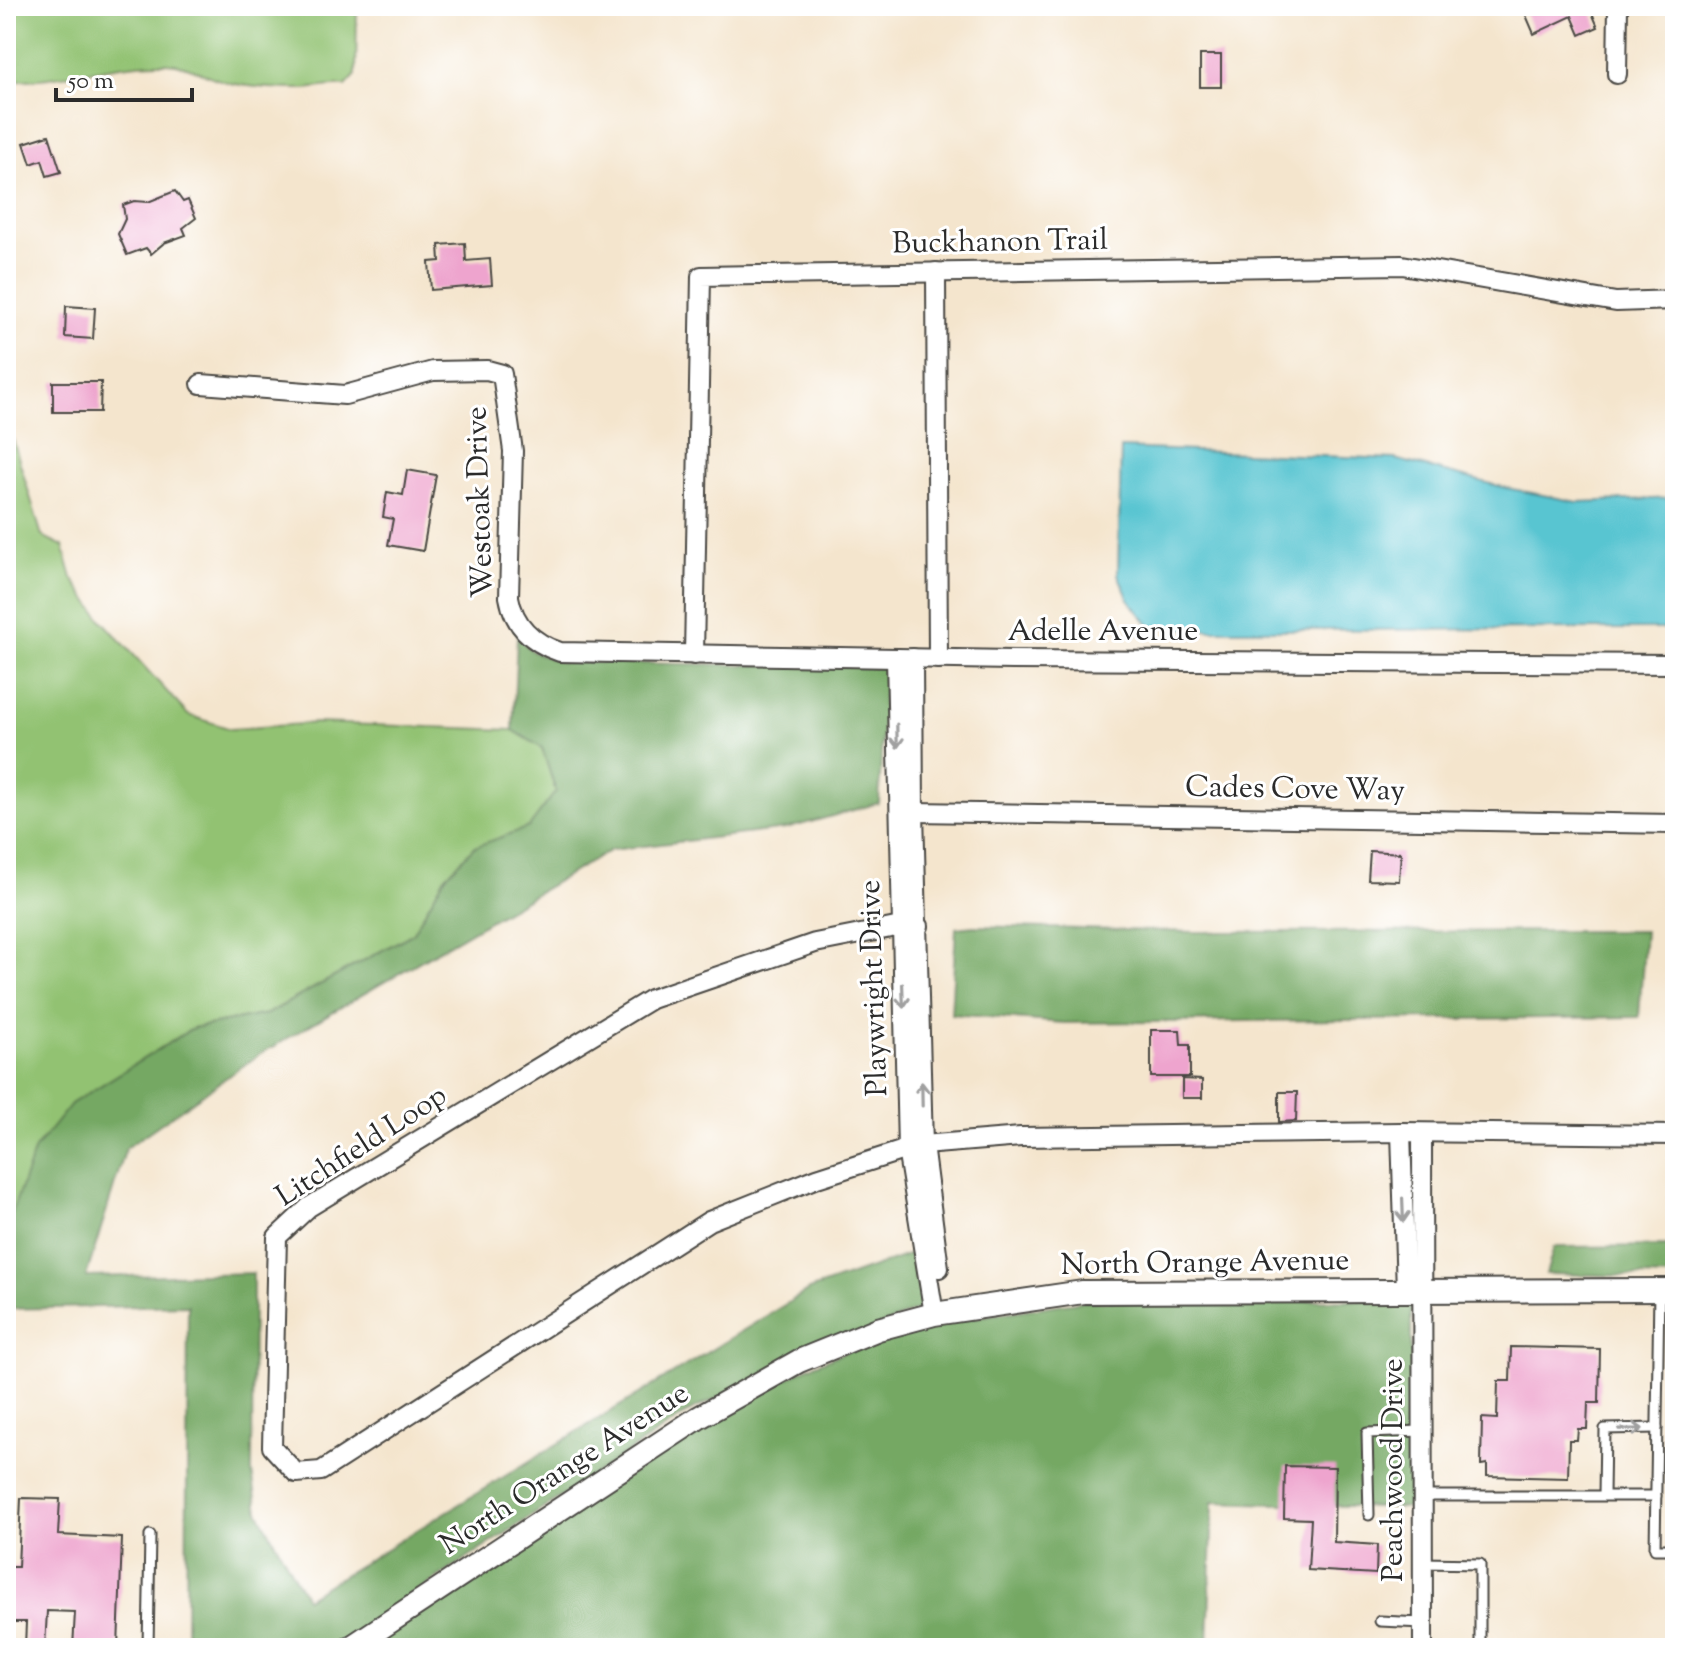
<svg xmlns="http://www.w3.org/2000/svg" width="1681" height="1654" viewBox="0 0 1681 1654" font-family="'Sorts Mill Goudy',serif">
<rect width="100%" height="100%" fill="#fff"/>
<filter id="ink" filterUnits="userSpaceOnUse"><feTurbulence type="fractalNoise" baseFrequency=".0125" numOctaves="2"/><feDisplacementMap in="SourceGraphic" scale="16" xChannelSelector="R" yChannelSelector="G"/><feConvolveMatrix kernelMatrix="1 2 1 2 8 2 1 2 1" color-interpolation-filters="sRGB"/></filter>
<filter id="wash" filterUnits="userSpaceOnUse"><feTurbulence type="fractalNoise" baseFrequency=".006" numOctaves="4" result="noise"/><feDisplacementMap in="SourceGraphic" scale="32" xChannelSelector="R" yChannelSelector="G"/><feGaussianBlur stdDeviation="1.8" result="paint"/><feColorMatrix in="noise" values="0 0 0 0 0 0 0 0 0 0 0 0 0 0 0 0 0 1.4 0 .05"/><feComposite in="paint" operator="in"/></filter>
<g filter="url(#wash)">
<rect width="100%" height="100%" fill="#f4e5cd"/>
<g fill="#92c272" stroke="#5e764e" stroke-width="2">
<path d="M6 6H357L356 75 346 86C331 85 318 88 303 89 282 89 256 88 235 84 210 80 192 64 166 63 112 61 59 83 6 80Z"/>
<polygon points="6,434 13,440 42,536 63,546 72,578 102,620 188,715 231,729 317,723 513,730 542,748 556,792 529,828 474,848 445,877 412,934 267,1014 193,1028 71,1104 6,1228"/>
</g>
<g fill="#75a864" stroke="#506a48" stroke-width="2">
<polygon points="517,637 533,652 560,662 885,667 879,803 786,829 611,850 257,1056 126,1148 86,1277 253,1273 252,1472 258,1511 306,1598 809,1290 910,1254 923,1307 692,1410 332,1648 186,1648 188,1305 6,1309 6,1228 35,1149 71,1104 193,1028 267,1014 412,934 445,877 474,847 529,827 556,791 542,748 513,730"/>
<polygon points="974,926 1196,932 1645,931 1639,1017 1064,1023 951,1014 956,928"/>
<polygon points="1675,1246 1675,1277 1546,1274 1554,1247"/>
<polygon points="1411,1300 1412,1508 1213,1502 1208,1648 367,1648 704,1426 804,1369 882,1337 937,1323 1083,1301"/>
</g>
<polygon fill="#59c5d1" stroke="#42787e" stroke-width="2" points="1121,448 1395,459 1507,488 1578,502 1675,498 1675,629 1211,630 1150,626 1129,600 1118,574"/>
<g id="blocks">
<g fill="#eea4ce">
<polygon points="1522,6 1595,6 1590,8 1598,27 1580,35 1572,16 1534,34"/>
<rect x="1200" y="55" width="21" height="32"/>
<polygon points="49,135 61,172 47,176 42,160 31,164 24,143"/>
<polygon points="175,191 183,202 188,200 196,218 183,228 186,235 164,243 151,254 146,248 127,255 118,234 125,219 123,205 134,201 148,202"/>
<polygon points="465,243 466,261 490,259 492,285 431,290 429,262 440,261 439,245"/>
<polygon points="66,306 95,308 93,339 65,337"/>
<polygon points="53,382 101,382 100,412 53,412"/>
<polygon points="407,470 436,475 423,551 388,545 393,519 383,517 387,492 403,495"/>
<polygon points="1370,851 1401,853 1399,881 1368,880"/>
<polygon points="1151,1030 1180,1030 1181,1045 1190,1045 1190,1077 1151,1077"/>
<polygon points="1182,1079 1202,1080 1202,1098 1182,1098"/>
<polygon points="1279,1092 1297,1092 1296,1121 1279,1122"/>
<polygon points="1511,1347 1600,1349 1599,1403 1588,1403 1587,1429 1578,1429 1577,1440 1569,1440 1568,1478 1487,1476 1487,1464 1481,1465 1482,1418 1497,1419 1498,1381 1510,1381"/>
<polygon points="1285,1466 1335,1467 1334,1542 1377,1545 1376,1574 1308,1570 1311,1519 1284,1518"/>
<polygon points="21,1498 60,1499 58,1535 122,1538 118,1648 73,1648 75,1612 47,1611 45,1648 25,1647 26,1622 6,1622 6,1567 18,1567"/>
</g>
</g>
</g>
<g filter="url(#ink)">
<use href="#blocks" fill-opacity="0" stroke="#494743" stroke-width="2"/>
<g fill="none" stroke-linecap="round" stroke-linejoin="round">
<g stroke="#494743" stroke-width="13">
<g id="service">
<polyline points="1659,1290 1655,1549 1675,1549"/>
<polyline points="1604,1495 1605,1429 1657,1428"/>
<polyline points="1422,1496 1656,1496"/>
<polyline points="1369,1515 1367,1433 1422,1431"/>
<polyline points="1423,1563 1480,1564 1480,1648"/>
<polyline points="1380,1621 1423,1623"/>
<polyline points="148,1648 150,1535"/>
</g>
</g>
<g stroke="#494743" stroke-width="22">
<g id="minor">
<polyline points="1617,74 1618,6"/>
<polyline points="936,272 938,659"/>
<path d="M201 384 345 395 433 371 487 370 502 374 513 451 509 597C514 626 533 643 560 652L1013 660 1675 664"/>
<polyline points="694,655 701,276 1402,265 1616,302 1675,300"/>
<polyline points="896,658 907,1149 934,1314"/>
<polyline points="913,658 914,812 923,1145 939,1268"/>
<polyline points="914,812 1675,824"/>
<polyline points="1401,1132 1406,1291"/>
<polyline points="1422,1133 1423,1648"/>
<polyline points="923,1145 1021,1137 1401,1132 1675,1135"/>
<polyline points="907,1149 817,1178 709,1221 321,1471 296,1473 272,1447 277,1237 309,1207 651,999 815,943 901,926 919,926"/>
</g>
</g>
<g stroke="#494743" stroke-width="26">
<polyline id="tertiary" points="350,1648 698,1418 799,1361 878,1329 934,1314 1083,1292 1675,1290"/>
</g>
<use href="#service" stroke="#fff" stroke-width="9"/>
<use href="#minor" stroke="#fff" stroke-width="18"/>
<use href="#tertiary" stroke="#fff" stroke-width="22"/>
</g>
<defs><path id="oneway-shaft" d="M-6 0H5M1.5-3L5.5 0L1.5 3" fill="none" stroke-width="1.6" stroke-linecap="round" stroke-linejoin="round" transform="scale(2)"/></defs>
<g stroke="#a0a0a0">
<use href="#oneway-shaft" transform="translate(897 736) rotate(89)"/>
<use href="#oneway-shaft" transform="translate(903 996) rotate(88)"/>
<use href="#oneway-shaft" transform="translate(922 1094) rotate(-91)"/>
<use href="#oneway-shaft" transform="translate(1403 1210) rotate(88)"/>
<use href="#oneway-shaft" transform="translate(1631 1429) rotate(-1)"/>
</g>
</g>
<g text-anchor="middle" dominant-baseline="central" stroke-width="6" stroke-linejoin="round" paint-order="stroke">
<g font-size="30" fill="#2b2b2b" stroke="#fff">
<text transform="translate(1000 243) rotate(-1)">Buckhanon Trail</text>
<text transform="translate(481 502) rotate(-92)">Westoak Drive</text>
<text x="1103" y="632">Adelle Avenue</text>
<text transform="translate(1295 790) rotate(1)">Cades Cove Way</text>
<text transform="translate(875 988) rotate(-92)">Playwright Drive</text>
<text transform="translate(362 1147) rotate(-33)">Litchfield Loop</text>
<text transform="translate(1205 1264) rotate(-1)">North Orange Avenue</text>
<text transform="translate(565 1470) rotate(-33)">North Orange Avenue</text>
<text transform="translate(1394 1470) rotate(-90)">Peachwood Drive</text>
</g>
</g>
<rect width="1681" height="1654" fill="none" stroke="#fff" stroke-width="32"/>
<path d="M56 88v12h136v-12" fill="none" stroke="#2b2b2b" stroke-width="4"/>
<text x="68" y="88" font-size="24" fill="#2b2b2b" stroke="#ffffff" stroke-width="6" paint-order="stroke">50 m</text>
</svg>
